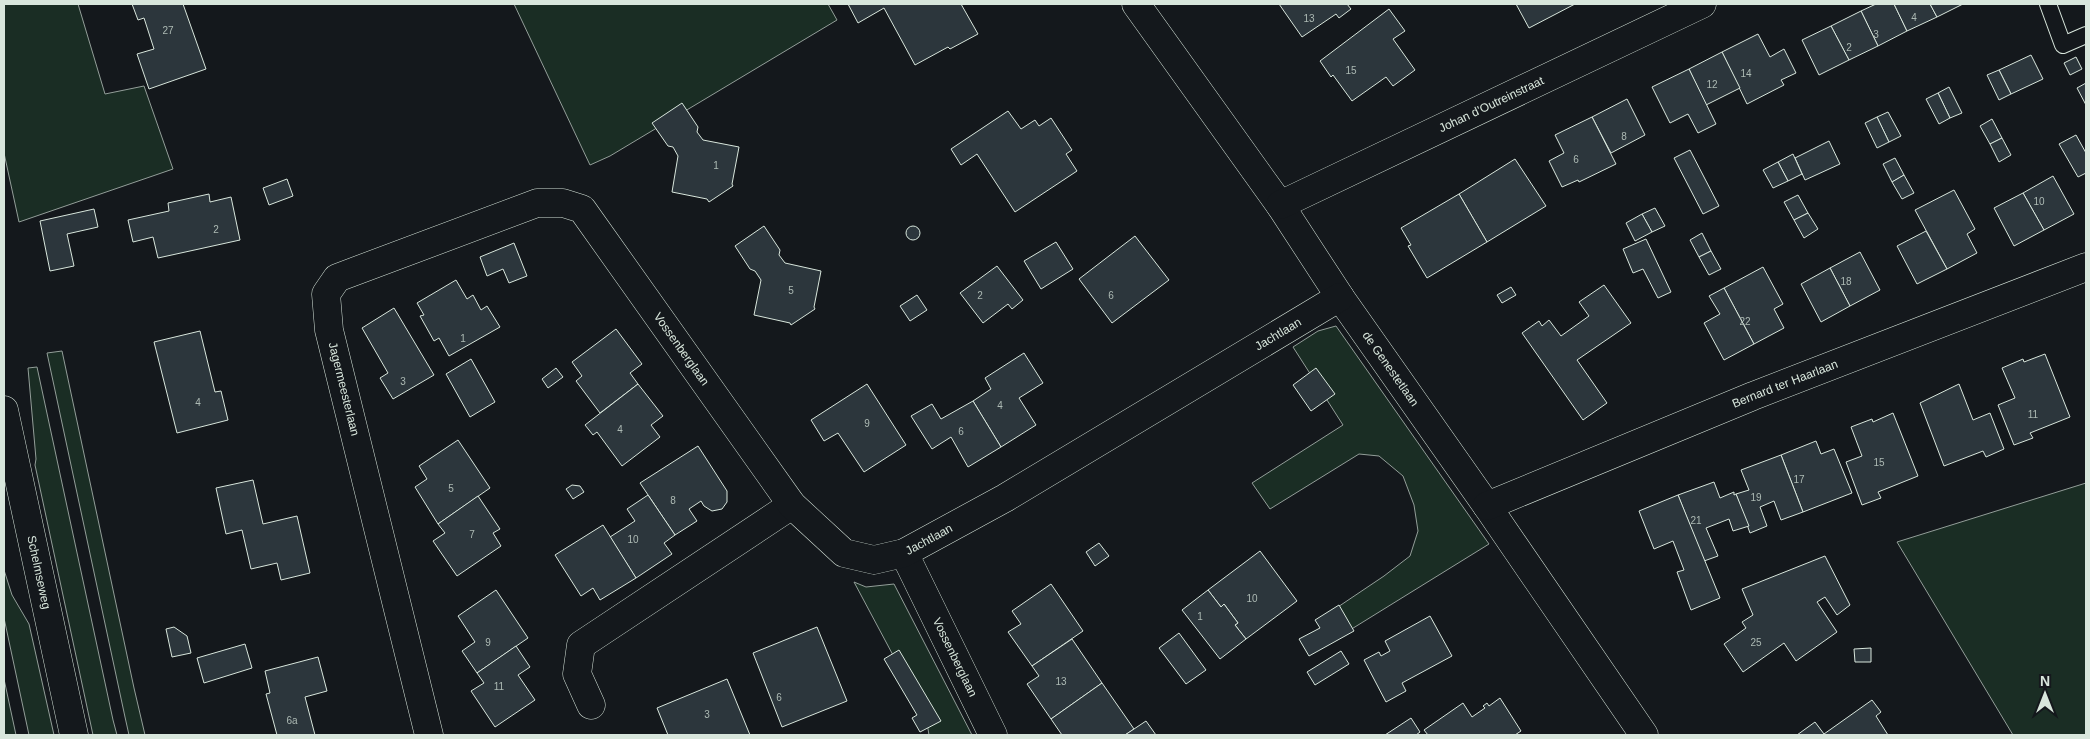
<svg xmlns="http://www.w3.org/2000/svg" width="2090" height="739" viewBox="0 0 2090 739" font-family="Arial,sans-serif">
<rect width="100%" height="100%" fill="#14181c"/>
<g fill="#1a2d24" stroke="#939e99">
<polygon points="4,4 78,4 105,94 144,86 173,169 19,222 4,153"/>
<polygon points="514,4 828,4 837,20 610,156 590,165"/>
<polygon points="1336,326 1489,544 1329,643 1320,619 1384,576 1410,556 1418,531 1414,505 1403,476 1379,456 1359,454 1270,509 1252,483 1343,425 1293,347 1318,331"/>
<polygon points="62,351 134,688 145,735 129,735 125,717 47,353"/>
<polygon points="37,367 113,720 117,735 93,735 35,465 36,459 28,368"/>
<polygon points="2086,483 2086,735 2013,735 1897,542"/>
<polygon points="4,570 12,595 29,624 54,735 29,735 4,618"/>
<polygon points="854,582 866,587 894,584 972,735 929,735 926,717"/>
<polygon points="4,679 16,735 4,735"/>
</g>
<g fill="#2c363c" stroke="#d8e6dc">
<polygon points="132,4 183,4 206,69 149,89 137,54 154,49 144,18 138,20"/>
<polygon points="848,4 961,4 978,34 950,49 948,47 915,65 884,8 858,23"/>
<polygon points="1279,4 1347,4 1351,9 1339,18 1336,14 1302,37"/>
<polygon points="1516,4 1575,4 1529,28"/>
<polygon points="1876,4 1894,4 1907,31 1878,46 1861,11"/>
<polygon points="1894,4 1930,4 1937,17 1907,31"/>
<polygon points="1930,4 1963,4 1937,17"/>
<polygon points="1389,9 1405,31 1393,39 1415,70 1393,86 1386,77 1352,101 1333,75 1331,77 1320,61"/>
<polygon points="1861,11 1878,46 1849,60 1831,26"/>
<polygon points="1831,26 1849,60 1819,75 1802,40"/>
<polygon points="1758,34 1770,57 1784,49 1796,73 1781,80 1784,85 1747,104 1722,52"/>
<polygon points="1722,52 1740,88 1706,105 1689,69"/>
<polygon points="2031,55 2043,79 2011,94 1999,70"/>
<polygon points="2076,57 2082,69 2070,75 2064,63"/>
<polygon points="1689,69 1716,124 1698,133 1688,114 1670,123 1652,87"/>
<polygon points="1999,70 2011,94 1999,100 1987,75"/>
<polygon points="2086,83 2086,105 2077,88"/>
<polygon points="1949,87 1962,113 1950,118 1938,93"/>
<polygon points="1938,93 1950,118 1939,124 1926,99"/>
<polygon points="1627,99 1645,135 1611,153 1592,117"/>
<polygon points="682,103 698,127 697,132 703,140 739,147 732,184 733,186 709,202 707,199 672,192 678,156 673,147 668,146 652,123"/>
<polygon points="1008,111 1021,129 1035,120 1039,126 1051,118 1072,150 1066,154 1077,171 1015,212 977,154 961,165 951,149"/>
<polygon points="1888,112 1901,136 1889,142 1877,117"/>
<polygon points="1592,117 1616,164 1579,182 1578,180 1562,187 1549,161 1564,153 1555,135"/>
<polygon points="1877,117 1889,142 1877,148 1865,123"/>
<polygon points="1992,119 2002,138 1990,144 1980,126"/>
<polygon points="2076,135 2086,153 2086,173 2078,177 2059,144"/>
<polygon points="2002,138 2011,155 1999,162 1990,144"/>
<polygon points="1829,141 1840,164 1805,180 1795,158"/>
<polygon points="1690,150 1719,206 1703,214 1674,158"/>
<polygon points="1793,154 1802,174 1788,181 1778,162"/>
<polygon points="1895,158 1904,175 1892,182 1883,164"/>
<polygon points="1515,159 1546,206 1487,242 1459,194"/>
<polygon points="1778,162 1788,181 1773,188 1763,170"/>
<polygon points="1904,175 1914,193 1902,199 1892,182"/>
<polygon points="2053,176 2074,214 2044,230 2023,193"/>
<polygon points="287,179 293,196 269,205 263,188"/>
<polygon points="1954,190 1975,229 1967,234 1977,253 1947,269 1915,210"/>
<polygon points="2023,193 2044,230 2014,246 1994,208"/>
<polygon points="209,194 210,202 231,197 240,240 158,258 153,237 133,242 128,220 169,211 168,203"/>
<polygon points="1459,194 1487,242 1427,278 1408,246 1411,245 1401,228"/>
<polygon points="1798,195 1808,213 1794,220 1784,202"/>
<polygon points="1655,208 1665,226 1652,232 1642,214"/>
<polygon points="94,209 98,227 67,234 74,266 50,271 40,221"/>
<polygon points="1808,213 1818,229 1804,238 1794,220"/>
<polygon points="1642,214 1652,232 1635,241 1626,223"/>
<polygon points="764,226 780,250 779,255 785,263 821,271 814,307 815,309 791,325 790,323 754,315 761,280 755,271 750,269 735,246"/>
<circle cx="913" cy="233" r="7"/>
<polygon points="1926,231 1947,269 1917,284 1897,246"/>
<polygon points="1702,233 1711,251 1699,257 1690,240"/>
<polygon points="1135,236 1169,280 1112,323 1079,279"/>
<polygon points="1646,239 1671,292 1658,298 1643,269 1633,273 1623,249"/>
<polygon points="1056,242 1073,269 1041,289 1024,261"/>
<polygon points="514,243 527,276 509,283 503,269 487,276 480,257"/>
<polygon points="1711,251 1721,269 1709,275 1699,257"/>
<polygon points="1860,252 1880,290 1850,306 1830,268"/>
<polygon points="997,266 1023,300 1012,309 1008,304 983,323 960,293"/>
<polygon points="1763,267 1783,304 1774,309 1784,328 1754,344 1724,288"/>
<polygon points="1830,268 1850,306 1821,322 1801,284"/>
<polygon points="456,280 467,299 473,295 481,310 487,306 500,327 449,356 439,338 434,341 420,316 424,315 417,303"/>
<polygon points="1604,285 1631,323 1577,360 1607,403 1583,420 1522,333 1539,321 1542,326 1549,320 1561,336 1589,316 1579,302"/>
<polygon points="1511,287 1516,295 1502,303 1497,295"/>
<polygon points="1724,288 1754,344 1724,360 1704,323 1720,314 1709,296"/>
<polygon points="917,295 927,310 910,321 900,306"/>
<polygon points="394,308 434,375 393,399 380,378 388,373 362,328"/>
<polygon points="616,329 642,364 630,373 638,384 600,413 576,381 582,376 572,362"/>
<polygon points="200,331 215,392 221,391 228,420 177,433 154,342"/>
<polygon points="1024,353 1043,383 1019,398 1036,425 1001,447 973,401 991,389 985,378"/>
<polygon points="2045,354 2070,417 2030,433 2033,438 2014,445 1998,405 2015,398 2002,368 2023,359 2024,362"/>
<polygon points="471,359 495,402 470,417 446,374"/>
<polygon points="556,368 563,377 548,388 542,379"/>
<polygon points="1316,368 1335,394 1311,411 1293,385"/>
<polygon points="638,384 663,416 651,425 660,437 622,466 597,432 593,435 585,425"/>
<polygon points="867,384 906,445 864,472 838,433 824,441 811,420"/>
<polygon points="1959,384 1973,420 1990,413 2004,449 1986,457 1983,451 1944,466 1920,403"/>
<polygon points="973,401 1001,447 968,467 951,437 932,449 911,416 932,404 941,419"/>
<polygon points="1893,413 1918,476 1878,492 1881,498 1862,505 1846,462 1862,456 1851,427 1872,419 1873,422"/>
<polygon points="458,440 490,488 438,524 415,487 427,479 419,466"/>
<polygon points="1816,441 1821,454 1834,449 1852,493 1803,512 1781,455"/>
<polygon points="698,446 727,491 727,502 722,509 712,511 704,506 701,501 689,509 697,521 675,535 640,483"/>
<polygon points="1781,455 1803,512 1781,520 1774,501 1760,507 1767,526 1750,533 1736,494 1749,490 1741,470"/>
<polygon points="253,480 263,524 297,516 310,573 281,580 277,563 251,569 242,530 226,534 216,488"/>
<polygon points="1714,482 1720,498 1734,492 1734,495 1736,494 1749,526 1733,531 1729,519 1706,528 1718,556 1704,561 1678,495"/>
<polygon points="572,485 580,486 584,492 573,499 566,489"/>
<polygon points="648,495 675,535 664,543 672,554 636,578 610,537 635,521 627,509"/>
<polygon points="1678,495 1720,598 1691,610 1677,572 1684,570 1673,541 1654,549 1639,511"/>
<polygon points="478,496 500,529 493,533 501,546 457,576 433,541 445,533 438,524"/>
<polygon points="603,525 636,578 600,600 593,588 581,596 555,555"/>
<polygon points="1099,543 1109,556 1095,566 1086,552"/>
<polygon points="1260,551 1297,601 1246,639 1235,625 1238,623 1224,604 1221,607 1208,590"/>
<polygon points="1825,556 1850,605 1837,615 1825,597 1817,602 1837,632 1796,661 1784,643 1743,672 1724,644 1746,628 1742,622 1753,615 1742,589"/>
<polygon points="1051,584 1083,631 1032,666 1008,632 1021,624 1012,611"/>
<polygon points="496,590 528,638 477,673 462,651 475,642 458,616"/>
<polygon points="1208,590 1221,607 1224,604 1238,623 1235,625 1246,639 1220,659 1182,610"/>
<polygon points="1339,605 1354,631 1309,656 1299,639 1320,628 1315,620"/>
<polygon points="1430,616 1452,656 1402,683 1406,691 1386,702 1364,660 1379,652 1381,656 1390,651 1385,641"/>
<polygon points="174,627 187,636 191,653 172,657 166,629"/>
<polygon points="817,627 847,701 782,727 753,653"/>
<polygon points="1179,633 1206,670 1186,684 1159,648"/>
<polygon points="1072,639 1102,683 1051,719 1027,684 1039,676 1032,666"/>
<polygon points="245,644 252,668 204,683 197,658"/>
<polygon points="516,646 530,667 518,675 535,700 495,727 471,691 484,683 477,673"/>
<polygon points="1871,648 1871,662 1855,662 1854,649"/>
<polygon points="899,650 941,721 920,732 912,718 917,715 884,659"/>
<polygon points="1341,651 1349,664 1315,685 1307,672"/>
<polygon points="318,657 327,691 305,697 315,735 277,735 266,694 270,693 265,671"/>
<polygon points="727,679 750,735 668,735 657,708"/>
<polygon points="1102,683 1134,729 1125,735 1062,735 1051,719"/>
<polygon points="1500,698 1521,731 1515,735 1428,735 1424,730 1463,703 1472,717 1485,708 1483,706 1487,703 1489,706"/>
<polygon points="1872,700 1881,712 1876,716 1888,735 1797,735 1815,722 1824,734"/>
<polygon points="1411,718 1420,732 1416,735 1385,735"/>
<polygon points="1146,721 1156,735 1125,735"/>
</g>
<g fill="none" stroke-linecap="round" stroke-linejoin="round">
<g stroke="#d8e6dc" stroke-width="18">
<polyline id="service" points="2048,4 2063,45 2086,35"/>
</g>
<g stroke="#d8e6dc" stroke-width="29">
<g id="minor">
<path id="s1" d="M1136 4 1280 205 1340 297 1487 506 1644 735"/>
<path id="s2" d="M1280 205 1702 4"/>
<path id="s3" d="M1487 506 1753 396 2086 267"/>
<path id="s4" d="M904 553 993 735"/>
<polyline points="591,705 577,674 581,645 792,505"/>
<path id="s5" d="M429 735 329 330 326 294 337 278 537 203H563L582 209 792 505 844 553 874 560 904 553 1005 498 1340 297"/>
</g>
</g>
<g stroke="#d8e6dc" stroke-width="29">
<g id="secondary">
<path id="s6" d="M4 410 74 735"/>
</g>
</g>
<use href="#service" stroke="#14181c" stroke-width="16"/>
<use href="#minor" stroke="#14181c" stroke-width="28"/>
<use href="#secondary" stroke="#14181c" stroke-width="28"/>
</g>
<g text-anchor="middle" dominant-baseline="central" stroke-width="4" stroke-linejoin="round" paint-order="stroke">
<g font-size="10" fill="#adbab4">
<text x="1914" y="17">4</text>
<text x="1309" y="18">13</text>
<text x="168" y="30">27</text>
<text x="1876" y="34">3</text>
<text x="1849" y="47">2</text>
<text x="1351" y="70">15</text>
<text x="1746" y="73">14</text>
<text x="1712" y="84">12</text>
<text x="1624" y="136">8</text>
<text x="1576" y="159">6</text>
<text x="716" y="165">1</text>
<text x="2039" y="201">10</text>
<text x="216" y="229">2</text>
<text x="1846" y="281">18</text>
<text x="791" y="290">5</text>
<text x="980" y="295">2</text>
<text x="1111" y="295">6</text>
<text x="1745" y="321">22</text>
<text x="463" y="338">1</text>
<text x="403" y="381">3</text>
<text x="198" y="402">4</text>
<text x="1000" y="405">4</text>
<text x="2033" y="414">11</text>
<text x="867" y="423">9</text>
<text x="620" y="429">4</text>
<text x="961" y="431">6</text>
<text x="1879" y="462">15</text>
<text x="1799" y="479">17</text>
<text x="451" y="488">5</text>
<text x="1756" y="497">19</text>
<text x="673" y="500">8</text>
<text x="1696" y="520">21</text>
<text x="472" y="534">7</text>
<text x="633" y="539">10</text>
<text x="1252" y="598">10</text>
<text x="1200" y="616">1</text>
<text x="488" y="642">9</text>
<text x="1756" y="642">25</text>
<text x="1061" y="681">13</text>
<text x="499" y="686">11</text>
<text x="779" y="697">6</text>
<text x="707" y="714">3</text>
<text x="292" y="720">6a</text>
</g>
<g font-size="12" fill="#d8e6dc" stroke="#14181c">
<text stroke="none"><textPath href="#s2" startOffset="234">Johan d'Outreinstraat</textPath></text>
<text stroke="none"><textPath href="#s5" startOffset="1661">Jachtlaan</textPath></text>
<text stroke="none"><textPath href="#s5" startOffset="904">Vossenberglaan</textPath></text>
<text stroke="none"><textPath href="#s1" startOffset="445">de Genestetlaan</textPath></text>
<text stroke="none"><textPath href="#s3" startOffset="322">Bernard ter Haarlaan</textPath></text>
<text transform="translate(344 389) rotate(76)">Jagermeesterlaan</text>
<text stroke="none"><textPath href="#s5" startOffset="1256">Jachtlaan</textPath></text>
<text stroke="none"><textPath href="#s6" startOffset="166">Schelmseweg</textPath></text>
<text stroke="none"><textPath href="#s4" startOffset="116">Vossenberglaan</textPath></text>
</g>
</g>
<rect width="2090" height="739" fill="none" stroke="#d8e6dc" stroke-width="10"/>
<g transform="translate(2045 694)" stroke="#14181c" stroke-width="4" paint-order="stroke">
<path d="M0-4L9 19L0 12L-9 19Z" fill="#d8e6dc"/>
<text y="-8" font-size="14" font-weight="bold" text-anchor="middle" fill="#d8e6dc">N</text>
</g>
</svg>
